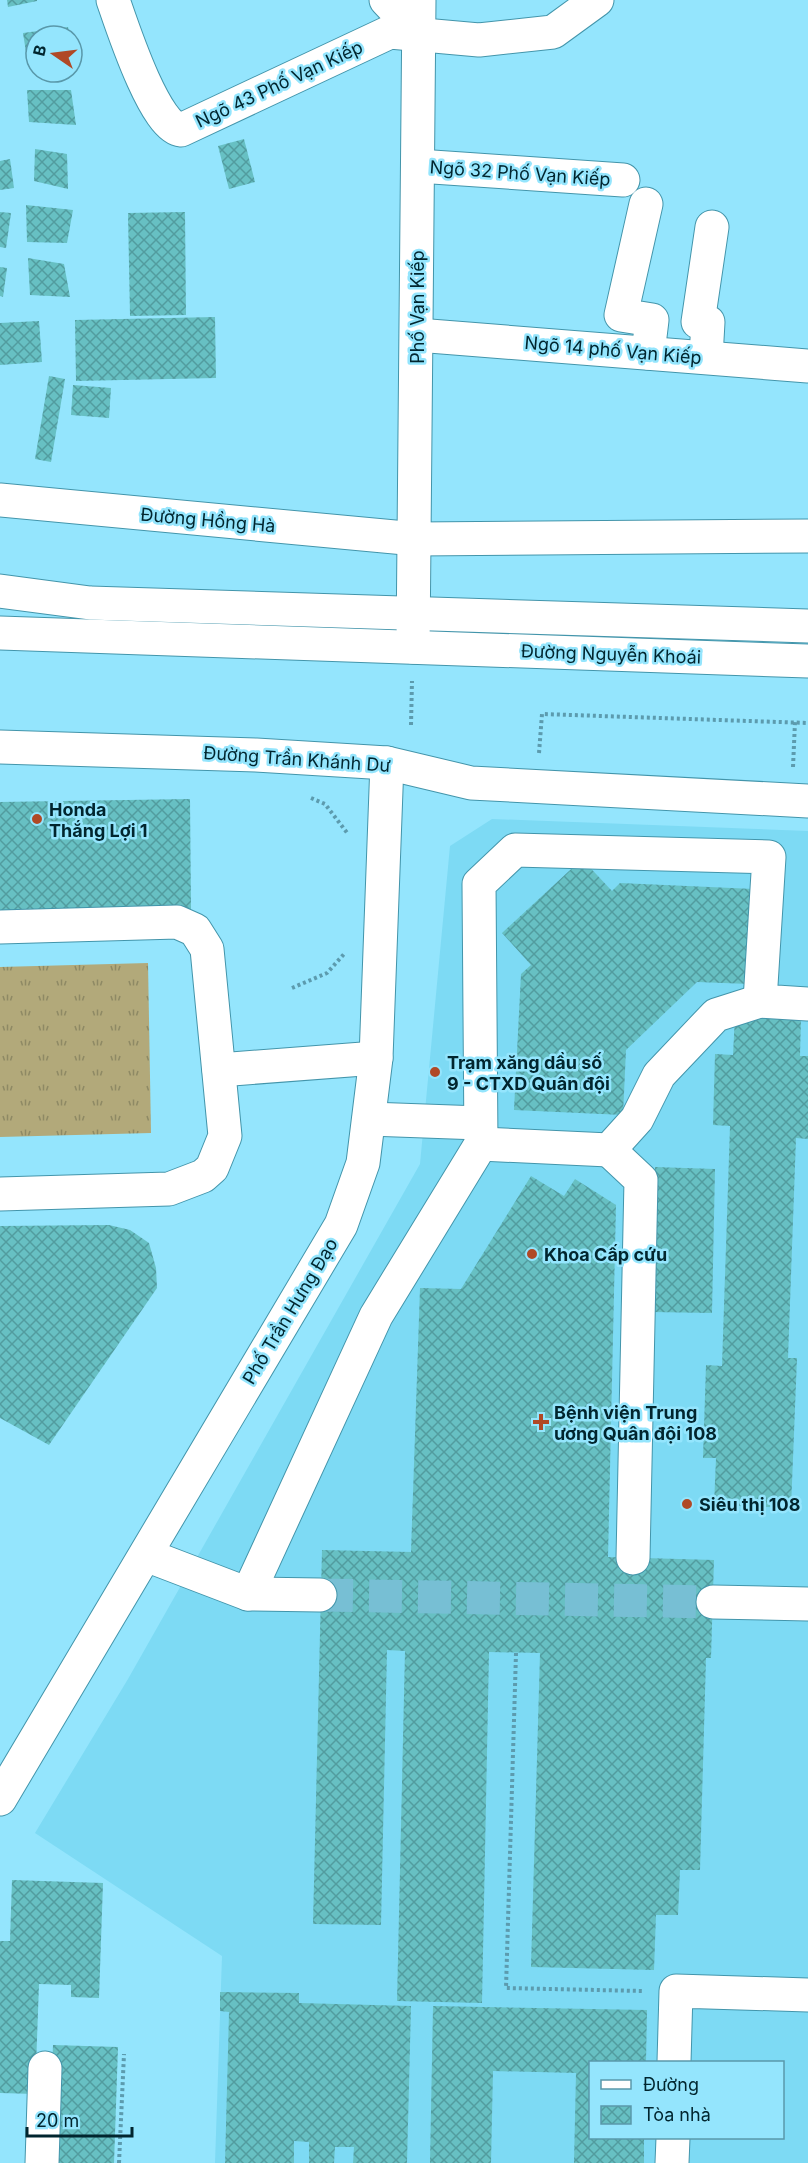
<svg xmlns="http://www.w3.org/2000/svg" width="808" height="2163" viewBox="0 0 808 2163" font-family="Inter,sans-serif">
<defs>
<pattern id="grass-tufts" width="24" height="20" patternUnits="userSpaceOnUse" patternTransform="scale(1.5)"><rect width="24" height="20" fill="#b2a97a"/><path d="M3 7l-1-3M5 7V3M7 7l1-3M15 17l-1-3M17 17v-4M19 17l1-3" fill="none" stroke="#8e8964"/></pattern>
<pattern id="building-cross-hatch" width="8" height="8" patternUnits="userSpaceOnUse" patternTransform="scale(1.5)"><rect width="8" height="8" fill="#67c0c3"/><path d="M0 0l8 8M0 8l8-8" fill="none" stroke="#529c9f"/></pattern>
</defs>
<rect width="100%" height="100%" fill="#94e5fd"/>
<path fill="#7ddaf4" fill-rule="evenodd" d="M492 819 808 831V2163H215L222 1956 35 1833 128 1679 420 1164 450 846ZM590 2062H782V2138H590Z"/>
<polygon fill="url(#grass-tufts)" points="148,963 151,1133 0,1137 0,967"/>
<g fill="url(#building-cross-hatch)">
<polygon points="7,0 37,0 37,1 8,7"/>
<polygon points="68,27 70,36 36,36 36,64 28,65 23,33"/>
<polygon points="27,90 71,90 76,125 29,122"/>
<polygon points="244,139 255,182 229,189 218,146"/>
<polygon points="35,149 67,154 68,189 34,181"/>
<polygon points="10,159 14,188 0,190 0,161"/>
<polygon points="26,205 73,210 67,243 27,242"/>
<polygon points="0,212 11,213 6,248 0,247"/>
<polygon points="185,212 186,315 130,316 128,213"/>
<polygon points="28,258 64,264 70,297 30,295"/>
<polygon points="0,267 7,268 3,297 0,296"/>
<polygon points="215,317 216,378 76,381 75,320"/>
<polygon points="39,321 42,362 0,365 0,323"/>
<polygon points="49,376 65,379 51,462 35,459"/>
<polygon points="73,385 111,388 109,418 71,415"/>
<polygon points="190,799 191,910 0,913 0,802"/>
<polygon points="582,859 612,891 620,883 754,889 749,984 697,982 626,1050 623,1115 514,1110 521,974 531,965 502,933"/>
<polygon points="735,1016 801,1018 800,1056 808,1056 808,1139 796,1138 788,1358 797,1358 791,1508 714,1505 716,1458 703,1458 706,1365 722,1366 730,1126 713,1125 715,1054 733,1055"/>
<polygon points="655,1167 715,1169 712,1313 651,1312"/>
<polygon points="531,1176 564,1196 575,1179 616,1205 608,1557 714,1560 711,1658 706,1658 700,1870 680,1870 678,1915 656,1915 654,1970 531,1967 540,1653 489,1652 482,2003 397,2001 405,1651 387,1650 381,1925 313,1924 322,1550 411,1552 420,1288 461,1289"/>
<polygon points="109,1225 130,1230 149,1243 156,1268 157,1288 49,1445 0,1418 0,1226"/>
<polygon points="12,1880 103,1883 99,1998 71,1997 71,1985 39,1984 35,2094 0,2093 0,1941 10,1941"/>
<polygon points="220,1992 299,1993 299,2003 411,2006 407,2163 353,2163 354,2147 335,2147 334,2163 309,2163 309,2142 294,2141 294,2163 225,2163 229,2012 220,2011"/>
<polygon points="433,2006 647,2010 646,2062 590,2062 590,2138 644,2138 644,2163 574,2163 576,2073 493,2071 491,2163 430,2163"/>
<polygon points="53,2045 118,2047 114,2163 48,2163"/>
</g>
<g fill="none" stroke-linecap="round" stroke-linejoin="round">
<polyline stroke="#77bfd4" stroke-width="33" stroke-dasharray="33 16" stroke-linecap="butt" points="320,1595 713,1602"/>
<g stroke="#4395ab" stroke-width="35">
<g id="minor">
<path d="M113 0C122 26 155 128 181 130L390 32 479 40 553 32 597 0"/>
<polyline points="386,0 419,35"/>
<polyline points="418,166 623,180"/>
<polyline points="646,204 621,315 652,320 648,353"/>
<polyline points="417,335 808,366"/>
<polyline points="706,357 708,322 698,322 712,227"/>
<polyline points="0,500 416,539 808,536"/>
<polyline points="413,647 419,0"/>
<polyline points="0,927 177,922 195,930 207,949 225,1136 212,1168 203,1176 169,1189 0,1194"/>
<polyline points="219,1070 376,1058"/>
<polyline points="369,1119 480,1123"/>
<polyline points="481,1144 609,1150 637,1119 659,1075 716,1015 760,1001"/>
<polyline points="609,1150 641,1180 633,1558"/>
<polyline points="146,1555 248,1594 320,1595"/>
<polyline points="248,1594 376,1316 481,1144 479,884 515,850 769,857 760,1001 808,1004"/>
<polyline points="713,1602 808,1604"/>
<polyline points="674,2062 676,1991 808,1995"/>
<polyline points="42,2163 45,2068"/>
<polyline points="672,2163 673,2138"/>
</g>
</g>
<g stroke="#4395ab" stroke-width="35">
<g id="major">
<polyline points="0,591 90,603 808,626"/>
<polyline points="0,633 808,661"/>
<polyline points="0,747 256,755 387,763 471,783 808,801"/>
<polyline points="0,1799 341,1225 363,1163 376,1058 387,763"/>
</g>
</g>
<g stroke="#5c9bae" stroke-width="4" stroke-dasharray="3 3" stroke-linecap="butt">
<polyline points="411,725 412,681"/>
<polyline points="539,753 542,714 808,723"/>
<polyline points="793,767 795,722"/>
<polyline points="311,798 325,804 348,834"/>
<polyline points="292,988 327,973 345,953"/>
<polyline points="516,1653 506,1988 642,1991"/>
<polyline points="119,2163 124,2054"/>
</g>
<use href="#minor" stroke="#fff" stroke-width="33"/>
<use href="#major" stroke="#fff" stroke-width="33"/>
</g>
<g fill="#b04926" stroke="#94e5fd" stroke-width="2">
<circle cx="37" cy="819" r="6"/>
<circle cx="435" cy="1072" r="6"/>
<circle cx="532" cy="1254" r="6"/>
<path d="M538 1413h6v6h6v6h-6v6h-6v-6h-6v-6h6z"/>
<circle cx="687" cy="1504" r="6"/>
</g>
<g text-anchor="middle" dominant-baseline="central" stroke-width="5" stroke-linejoin="round" paint-order="stroke">
<g font-size="18" fill="#01252e" stroke="#94e5fd">
<text transform="translate(279 84) rotate(-25)">Ngõ 43 Phố Vạn Kiếp</text>
<text transform="translate(520 173) rotate(4)">Ngõ 32 Phố Vạn Kiếp</text>
<text transform="translate(417 307) rotate(-90)">Phố Vạn Kiếp</text>
<text transform="translate(613 350) rotate(5)">Ngõ 14 phố Vạn Kiếp</text>
<text transform="translate(208 520) rotate(5)">Đường Hồng Hà</text>
<text transform="translate(611 654) rotate(2)">Đường Nguyễn Khoái</text>
<text transform="translate(297 759) rotate(4)">Đường Trần Khánh Dư</text>
<text transform="translate(290 1311) rotate(-59)">Phố Trần Hưng Đạo</text>
</g>
<g font-size="18" font-weight="bold" fill="#01252e" stroke="#94e5fd" text-anchor="start">
<text x="49" y="809">Honda<tspan x="49" dy="21">Thắng Lợi 1</tspan></text>
<text x="447" y="1062">Trạm xăng dầu số<tspan x="447" dy="21">9 - CTXD Quân đội</tspan></text>
<text x="544" y="1254">Khoa Cấp cứu</text>
<text x="554" y="1412">Bệnh viện Trung<tspan x="554" dy="21">ương Quân đội 108</tspan></text>
<text x="699" y="1504">Siêu thị 108</text>
</g>
</g>
<rect x="589" y="2061" width="195" height="78" fill="#94e5fd" stroke="#5998aa" stroke-width="1.5"/>
<rect x="601" y="2080" width="30" height="9" fill="#ffffff" stroke="#5998aa" stroke-width="1.5"/>
<text x="643" y="2091" font-size="18" fill="#01252e">Đường</text>
<rect x="601" y="2106" width="30" height="18" fill="url(#building-cross-hatch)" stroke="#5998aa" stroke-width="1.5"/>
<text x="643" y="2121" font-size="18" fill="#01252e">Tòa nhà</text>
<g transform="translate(54 54) rotate(284)"><circle r="28" fill="#94e5fd" stroke="#5998aa" stroke-width="1.5"/>
<path d="M0-4.5L10 22L0 15L-10 22Z" fill="#b04926"/>
<text y="-9" font-size="16" font-weight="bold" text-anchor="middle" fill="#01252e">B</text>
</g>
<path d="M27 2127v9h105v-9" fill="none" stroke="#01252e" stroke-width="3"/>
<text x="36" y="2127" font-size="18" fill="#01252e" stroke="#94e5fd" stroke-width="4.5" paint-order="stroke">20 m</text>
</svg>
